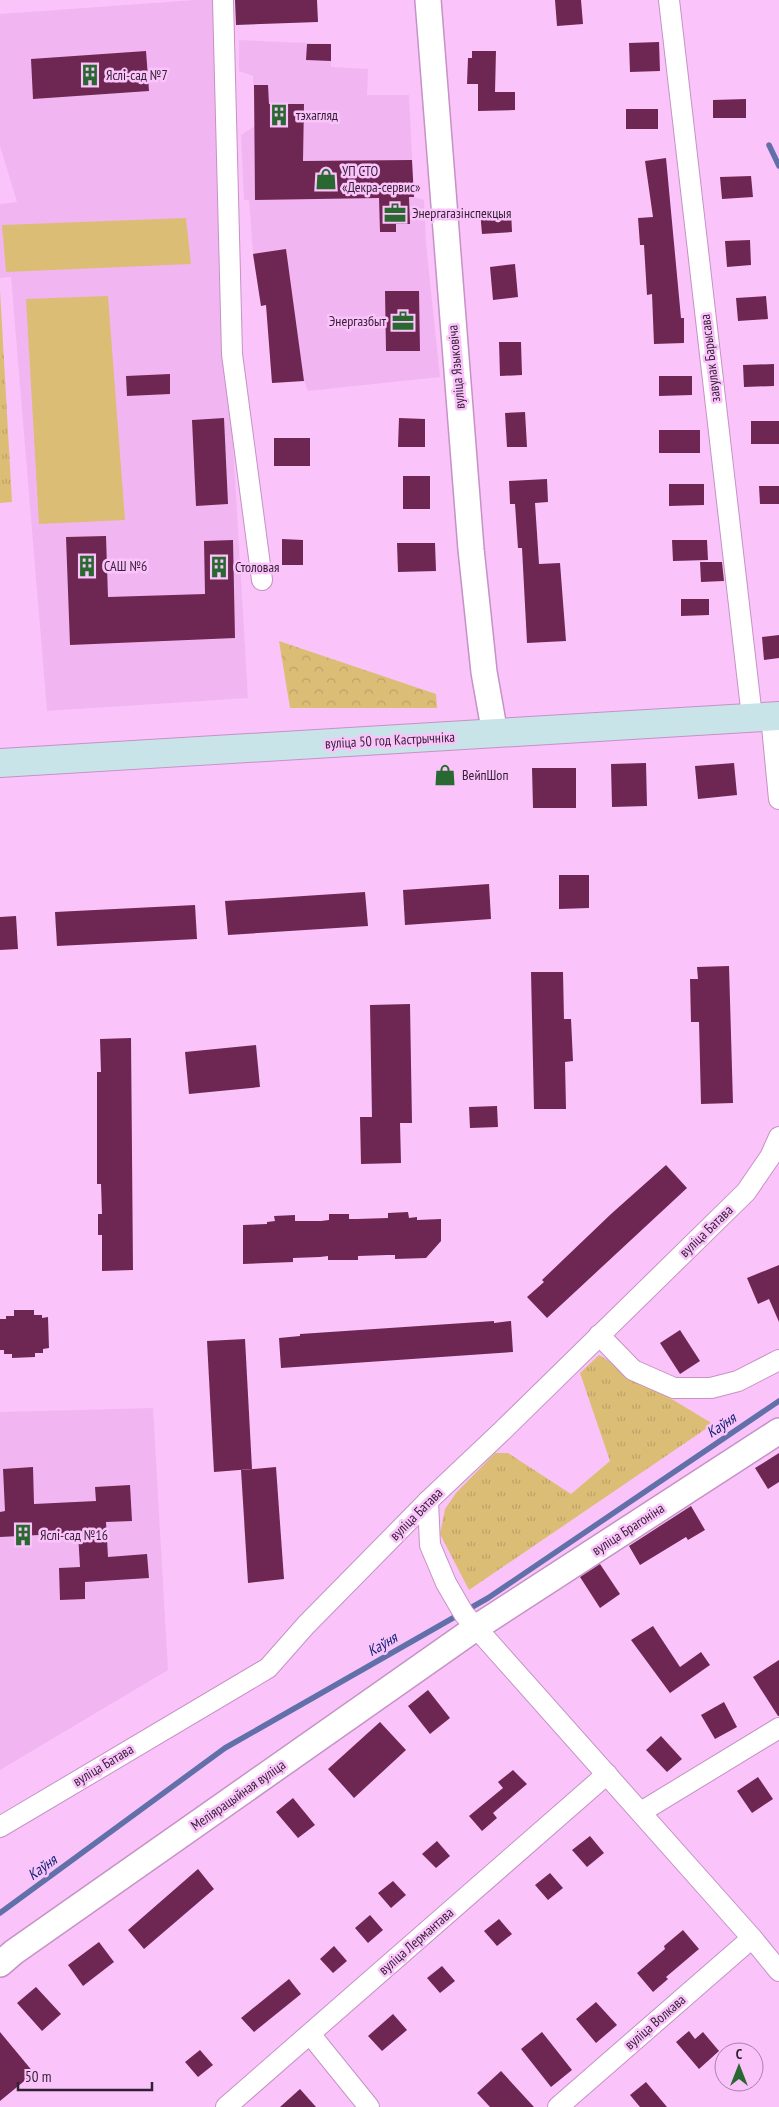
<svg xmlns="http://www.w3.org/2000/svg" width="779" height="2107" viewBox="0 0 779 2107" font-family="'PT Sans Narrow',sans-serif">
<defs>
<pattern id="grass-tufts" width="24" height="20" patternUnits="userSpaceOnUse" patternTransform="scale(1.25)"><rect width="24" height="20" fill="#dcbd76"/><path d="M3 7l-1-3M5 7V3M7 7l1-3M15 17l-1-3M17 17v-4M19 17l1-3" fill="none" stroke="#bda267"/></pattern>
<pattern id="forest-crowns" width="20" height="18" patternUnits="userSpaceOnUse" patternTransform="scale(1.25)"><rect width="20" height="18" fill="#dcbd76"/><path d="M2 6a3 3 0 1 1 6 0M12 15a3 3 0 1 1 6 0" fill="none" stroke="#bda267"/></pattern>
</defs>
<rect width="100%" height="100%" fill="#fac4fa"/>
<g fill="#f1b6f1">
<polygon points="195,0 215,0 218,192 248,698 47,711 11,277 0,278 0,204 17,202 0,146 0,14"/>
<polygon points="239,40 331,44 331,67 368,69 367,95 409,95 414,197 424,200 426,243 440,377 308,391 304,381 272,383 266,305 261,306 253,254 249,200 244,200 241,135 255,126 253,76 239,71"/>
<polygon points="153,1408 168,1670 0,1770 0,1412"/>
</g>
<g fill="url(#grass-tufts)">
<polygon points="0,290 12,502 0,503"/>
<polygon points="599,1355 713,1424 469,1590 440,1534 445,1509 456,1493 495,1453 508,1453 571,1494 610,1461 580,1373"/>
</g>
<polygon fill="url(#forest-crowns)" points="279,641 436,694 437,708 290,708"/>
<g fill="#dcbd76">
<polygon points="186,218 191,264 6,272 2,225"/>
<polygon points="108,296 125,520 39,524 26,299"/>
</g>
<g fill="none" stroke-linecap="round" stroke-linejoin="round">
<g stroke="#6170a9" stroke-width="5.5">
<polyline points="769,145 779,166"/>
<polyline points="0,1913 225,1748 488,1598 779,1401"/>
</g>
</g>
<g fill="#6e2752">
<polygon points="235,0 317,0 318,22 236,25"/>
<polygon points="555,0 581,0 583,24 557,26"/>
<polygon points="659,42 660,71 630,72 629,43"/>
<polygon points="307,44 331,44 331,61 306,60"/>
<polygon points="146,51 149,91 33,99 31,59"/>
<polygon points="472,51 496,51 495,92 515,92 515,110 478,111 478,84 467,84 468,58 472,58"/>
<polygon points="254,85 268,85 269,104 304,104 303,161 412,160 414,197 409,197 410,224 396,224 396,232 380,232 379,198 255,200"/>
<polygon points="746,99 746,118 713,118 713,100"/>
<rect x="626" y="109" width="32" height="20"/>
<polygon points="666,158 681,318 684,318 684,343 654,344 652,294 647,295 644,245 640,245 638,218 653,217 645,161"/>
<polygon points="751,176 753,197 722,199 720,177"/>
<polygon points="511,210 512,232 482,234 480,211"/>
<polygon points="750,240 751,265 727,267 725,241"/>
<polygon points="286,249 304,381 272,383 266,305 261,306 253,254"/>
<polygon points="515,264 518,297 493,300 490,267"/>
<polygon points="385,291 419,291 420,351 386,351"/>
<polygon points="766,296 768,319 738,321 736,298"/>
<polygon points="499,342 521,342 522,375 500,376"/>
<polygon points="774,364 774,386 744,387 743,365"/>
<polygon points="170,374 170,394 127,396 126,376"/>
<polygon points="659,376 692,376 692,395 659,396"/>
<polygon points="525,412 527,447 507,447 505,413"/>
<polygon points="224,418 228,504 196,506 192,420"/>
<polygon points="399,418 425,419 425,447 398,447"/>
<rect x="751" y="421" width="28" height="23"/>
<rect x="659" y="430" width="41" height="23"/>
<rect x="274" y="438" width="36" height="28"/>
<rect x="403" y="476" width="27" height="33"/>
<polygon points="547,479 548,502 535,503 539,564 560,563 566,641 527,643 522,548 518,548 515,504 510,504 509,481"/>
<polygon points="669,484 704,484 704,505 669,506"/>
<polygon points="759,486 779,486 779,504 760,504"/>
<polygon points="106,536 108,597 205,594 204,541 233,540 235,638 70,645 66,537"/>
<polygon points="282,539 303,540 303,565 282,565"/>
<polygon points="672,540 707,540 708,560 673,561"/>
<polygon points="397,543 435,543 436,571 398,572"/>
<polygon points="700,562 722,562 724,581 701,582"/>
<polygon points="681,599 709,599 709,615 681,616"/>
<polygon points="779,635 779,658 764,660 762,637"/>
<polygon points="646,763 647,806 612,807 611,764"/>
<polygon points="734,763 737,795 698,799 695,766"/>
<polygon points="532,768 576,768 576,808 533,808"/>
<polygon points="559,875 589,875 589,908 559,909"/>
<polygon points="489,884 491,919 405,925 403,890"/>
<polygon points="365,892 368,926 228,935 225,901"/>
<polygon points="195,905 197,939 57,946 55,912"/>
<polygon points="16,916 18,949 0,950 0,917"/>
<polygon points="729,966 733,1103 701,1104 699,1022 691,1022 690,979 698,979 697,967"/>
<polygon points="531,972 563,972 564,1019 571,1019 573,1061 565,1062 566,1109 534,1109"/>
<polygon points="410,1004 412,1123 400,1123 401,1163 361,1164 360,1117 372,1117 370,1005"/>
<polygon points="131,1038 133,1270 102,1271 102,1235 98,1235 98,1214 102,1214 101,1184 97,1184 97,1072 101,1072 100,1039"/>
<polygon points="256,1045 260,1087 189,1094 185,1052"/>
<polygon points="497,1106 498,1127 470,1128 469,1107"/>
<polygon points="666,1165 687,1188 547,1318 527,1297 544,1282 542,1280 611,1214"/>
<polygon points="408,1212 409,1218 417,1217 417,1220 441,1219 441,1241 426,1258 395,1259 395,1255 387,1255 358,1256 358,1260 328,1260 328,1256 320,1257 293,1258 293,1262 243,1264 243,1225 267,1224 267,1222 275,1221 274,1216 295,1215 295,1221 321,1221 329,1220 329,1214 349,1214 349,1219 357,1219 388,1218 388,1213"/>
<polygon points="779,1265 779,1322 769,1299 758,1304 747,1278"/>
<polygon points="14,1310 34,1310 34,1315 42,1315 42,1318 48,1317 49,1348 43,1349 43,1353 35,1353 35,1357 12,1358 12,1354 4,1354 4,1350 0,1350 0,1319 6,1319 6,1316 14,1316"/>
<polygon points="494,1321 494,1323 511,1321 513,1352 281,1368 279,1338 300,1336 300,1334"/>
<polygon points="680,1330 700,1361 680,1374 660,1343"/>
<polygon points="245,1339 252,1469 214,1472 207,1341"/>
<polygon points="779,1453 779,1482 768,1489 755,1468"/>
<polygon points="33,1467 34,1504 96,1501 95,1487 130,1485 132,1521 106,1522 108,1557 147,1554 149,1578 85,1582 85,1599 60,1600 59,1568 80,1567 78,1533 0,1537 0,1512 5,1511 3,1469"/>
<polygon points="276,1467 284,1579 248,1583 241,1470"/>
<polygon points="691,1506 705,1530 688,1540 686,1537 640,1565 629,1546"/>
<polygon points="600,1564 620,1594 600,1608 580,1577"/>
<polygon points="653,1626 680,1667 701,1652 710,1665 670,1693 631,1640"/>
<polygon points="779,1660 779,1716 778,1716 753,1677"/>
<polygon points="428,1690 450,1718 430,1734 408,1706"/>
<polygon points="724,1702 737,1727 715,1739 701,1715"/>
<polygon points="380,1722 406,1750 354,1798 328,1769"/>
<polygon points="661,1736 682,1759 667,1772 646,1750"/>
<polygon points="513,1770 527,1784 493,1813 497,1818 482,1831 469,1816 503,1788 498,1782"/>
<polygon points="758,1777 773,1799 752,1813 737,1791"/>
<polygon points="293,1798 315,1825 298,1838 276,1812"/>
<polygon points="590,1836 604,1853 587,1867 572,1850"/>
<polygon points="437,1841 450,1856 436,1868 422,1854"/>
<polygon points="198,1869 214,1889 144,1949 128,1930"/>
<polygon points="550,1873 563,1888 548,1900 535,1885"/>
<polygon points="393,1881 406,1895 391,1908 378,1893"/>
<polygon points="370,1915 383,1930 368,1943 355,1928"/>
<polygon points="499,1919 512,1934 497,1946 484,1931"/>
<polygon points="683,1930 699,1949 666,1977 668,1979 653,1992 637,1973 665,1949 664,1946"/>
<polygon points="99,1942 114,1962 83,1986 68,1965"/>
<polygon points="334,1946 347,1961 333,1973 320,1959"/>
<polygon points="442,1966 455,1981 440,1993 427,1978"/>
<polygon points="289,1979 301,1994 254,2032 241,2018"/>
<polygon points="36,1987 61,2014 42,2031 17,2003"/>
<polygon points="596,2002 617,2025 596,2043 576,2019"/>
<polygon points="393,2014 407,2030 382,2051 368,2036"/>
<polygon points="689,2031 695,2039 703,2032 719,2051 699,2069 676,2042"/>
<polygon points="0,2032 34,2073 0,2101"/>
<polygon points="542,2032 572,2070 551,2087 521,2049"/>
<polygon points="200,2050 213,2065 198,2077 185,2062"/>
<polygon points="501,2071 534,2107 490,2107 477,2093"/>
<polygon points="646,2082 667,2107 640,2107 630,2095"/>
<polygon points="300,2089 316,2107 280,2107"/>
</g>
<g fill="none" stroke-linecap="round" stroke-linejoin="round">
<g stroke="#c592c5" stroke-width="22">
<g id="minor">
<polyline points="223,0 232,354 262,580"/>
<polyline points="669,0 752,717"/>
<polyline points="771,716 779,799"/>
<polyline points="599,1335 633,1370 674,1388 711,1388 738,1381 779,1360"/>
<polyline points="428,1501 430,1545 446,1583 464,1614 752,1938 779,1971"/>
<polyline points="641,1812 779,1728"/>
<polyline points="0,1827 268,1668 306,1625 428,1501 501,1432 746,1192 770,1157 779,1137"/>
<polyline points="310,2034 369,2107"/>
<polyline points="226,2107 607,1774"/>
<polyline points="558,2107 752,1938"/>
</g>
</g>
<g stroke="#c592c5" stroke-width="28">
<g id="tertiary">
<polyline points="428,0 471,549 484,672 495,734"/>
<polyline points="0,1964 14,1952 477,1627 779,1431"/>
</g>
</g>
<g stroke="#c592c5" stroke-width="30">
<polyline id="secondary" points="0,763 779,716"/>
</g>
<use href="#minor" stroke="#fff" stroke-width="20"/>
<use href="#tertiary" stroke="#fff" stroke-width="25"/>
<use href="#secondary" stroke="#c8e4e8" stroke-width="28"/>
</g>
<defs>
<g id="building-bare" transform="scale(1.725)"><path d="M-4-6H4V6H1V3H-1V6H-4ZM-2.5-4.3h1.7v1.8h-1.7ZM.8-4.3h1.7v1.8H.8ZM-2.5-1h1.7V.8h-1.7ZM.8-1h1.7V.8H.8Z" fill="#296831" stroke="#fac4fa" stroke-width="2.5" paint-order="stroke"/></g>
<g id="shop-bare" transform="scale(1.725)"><path d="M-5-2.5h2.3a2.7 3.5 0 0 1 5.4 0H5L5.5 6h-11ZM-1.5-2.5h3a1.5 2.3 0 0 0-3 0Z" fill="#296831" stroke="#fac4fa" stroke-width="2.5" paint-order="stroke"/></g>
<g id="office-bare" transform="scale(1.725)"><path d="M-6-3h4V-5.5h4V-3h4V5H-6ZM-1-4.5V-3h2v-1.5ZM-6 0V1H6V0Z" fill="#296831" stroke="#fac4fa" stroke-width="2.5" paint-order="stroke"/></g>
</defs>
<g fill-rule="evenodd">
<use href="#building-bare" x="90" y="75"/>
<use href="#building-bare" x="279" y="115"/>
<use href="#shop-bare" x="326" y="179"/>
<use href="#office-bare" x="395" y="213"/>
<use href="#office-bare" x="403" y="321"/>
<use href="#building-bare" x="87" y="566"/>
<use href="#building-bare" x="219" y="567"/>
<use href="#shop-bare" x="445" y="775"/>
<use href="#building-bare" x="23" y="1535"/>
</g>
<g text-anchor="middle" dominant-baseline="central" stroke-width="5" stroke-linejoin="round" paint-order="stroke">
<g font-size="14" fill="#331f34" stroke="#fac4fa" text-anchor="start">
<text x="106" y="75">Яслі-сад №7</text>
<text x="296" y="115">тэхагляд</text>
<text x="342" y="171">УП СТО<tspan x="342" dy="16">«Декра-сервис»</tspan></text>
<text x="412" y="213">Энергагазінспекцыя</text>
<text x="386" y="321" text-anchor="end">Энергазбыт</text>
<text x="104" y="566">САШ №6</text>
<text x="235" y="567">Столовая</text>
<text x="462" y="775">ВейпШоп</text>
<text x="40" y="1535">Яслі-сад №16</text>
</g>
<g font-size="14" fill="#331f34" stroke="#fac4fa">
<text transform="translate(710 358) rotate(-97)">завулак Барысава</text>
<text transform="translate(456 367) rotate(-95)">вуліца Языковіча</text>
<text transform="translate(390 740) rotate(-3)">вуліца 50 год Кастрычніка</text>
<text transform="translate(706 1231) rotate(-44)">вуліца Батава</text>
<text transform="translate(416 1514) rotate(-45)">вуліца Батава</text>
<text transform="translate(628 1529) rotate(-33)">вуліца Брагоніна</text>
<text transform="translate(103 1765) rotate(-31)">вуліца Батава</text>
<text transform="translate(238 1795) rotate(-35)">Меліярацыйная вуліца</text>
<text transform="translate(416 1941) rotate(-41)">вуліца Лермантава</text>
<text transform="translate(655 2022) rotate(-41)">вуліца Волкава</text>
</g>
<g font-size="15" font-style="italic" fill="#0e2376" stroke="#fac4fa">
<text transform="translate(721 1425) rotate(-34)">Каўня</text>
<text transform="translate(382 1644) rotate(-30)">Каўня</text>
<text transform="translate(42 1867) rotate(-36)">Каўня</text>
</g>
</g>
<g transform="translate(739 2067)"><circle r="24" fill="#fac4fa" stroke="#aa82ab"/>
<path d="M0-4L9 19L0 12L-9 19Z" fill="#296831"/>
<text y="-8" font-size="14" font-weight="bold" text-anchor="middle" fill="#331f34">С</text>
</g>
<path d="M18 2082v8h134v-8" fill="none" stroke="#331f34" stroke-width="2.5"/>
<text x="25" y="2082" font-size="15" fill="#331f34" stroke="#fac4fa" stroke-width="4" paint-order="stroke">50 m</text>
</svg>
